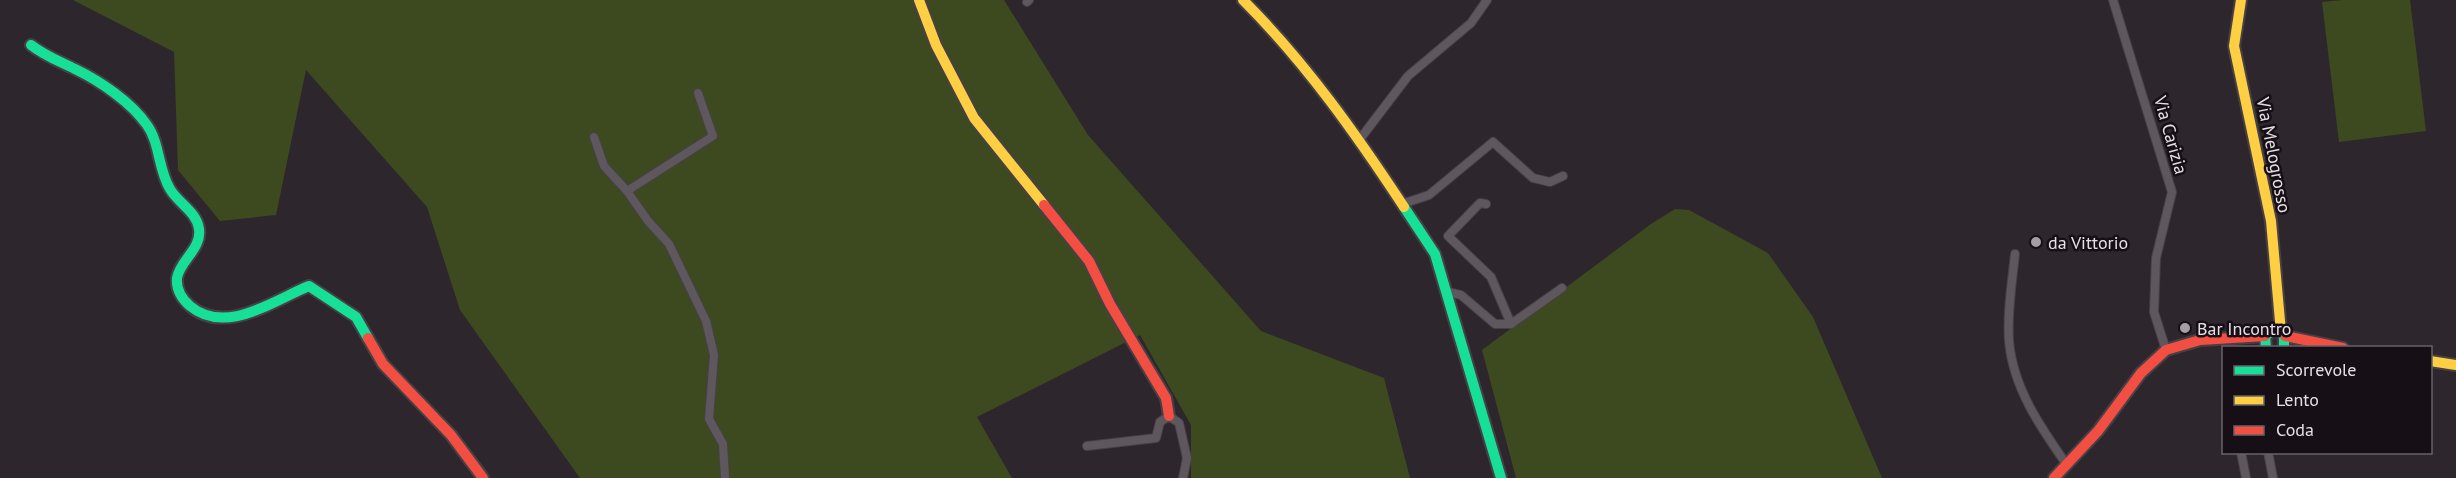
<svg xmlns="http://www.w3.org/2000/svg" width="2456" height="478" viewBox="0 0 2456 478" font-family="'PT Sans',sans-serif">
<rect width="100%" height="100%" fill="#2e262d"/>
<g fill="#3d4a1f">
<polygon points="73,0 1004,0 1088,135 1261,331 1384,378 1410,478 1191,478 1191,425 1140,335 977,417 1012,478 580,478 460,310 427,207 306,70 276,215 220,221 178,170 174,52"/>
<polygon points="2342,0 2410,0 2426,131 2339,142 2322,2"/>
<polygon points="1675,209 1689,210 1768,253 1813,317 1882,478 1516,478 1482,350 1651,224"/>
</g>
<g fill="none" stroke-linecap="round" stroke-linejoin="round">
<g stroke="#474146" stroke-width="10">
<g id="street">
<polyline points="2113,0 2172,192 2156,258 2154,312 2166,350"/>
<polyline points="1027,2 1029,0"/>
<polyline points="698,93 713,136 627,191 648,221 669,244 706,321 714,355 709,419 723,444 725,478"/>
<polyline points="594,137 604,166 627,191"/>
<polyline points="1360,139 1408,76 1471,23 1487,0"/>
<polyline points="1402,204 1429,195 1493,142 1533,178 1550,182 1563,176"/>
<polyline points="1486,204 1480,203 1448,236 1491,277 1511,324"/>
<path d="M2015 254C2012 282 2007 313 2009 341 2013 388 2041 428 2067 465"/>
<polyline points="1448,292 1461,295 1495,324 1511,324 1562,288"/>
<polyline points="1087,446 1156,438 1160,422 1169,416 1179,423 1187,458 1183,478"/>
<polyline points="2241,452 2246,478"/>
<polyline points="2268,452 2273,478"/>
</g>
</g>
<g stroke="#474146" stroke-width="14">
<g id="fast">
<path d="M31 45C45 56 59 61 75 69 100 81 131 102 147 125 160 143 158 169 170 189 178 203 197 212 199 229 202 249 180 260 177 278 176 289 182 299 190 306 226 336 274 300 309 286L356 317 368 338"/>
<polyline points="1404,207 1435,254 1501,478"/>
<polyline points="2266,348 2265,336 2275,330 2284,335 2284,348"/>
</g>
</g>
<g stroke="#474146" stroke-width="14">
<g id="slow">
<polyline points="919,0 936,45 974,118 1044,205"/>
<path d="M1243 0C1306 63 1356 134 1404 207"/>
<polyline points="2241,0 2234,46 2271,221 2281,332"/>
<polyline points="2430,361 2456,365"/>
</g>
</g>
<g stroke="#474146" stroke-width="14">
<g id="jam">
<polyline points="1044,205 1089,261 1110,304 1166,398 1169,416"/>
<polyline points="2285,336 2343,348"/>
<polyline points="368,338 383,364 451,435 483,478"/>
<polyline points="2054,478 2098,431 2141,373 2166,350 2200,340 2265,336"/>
</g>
</g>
<use href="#street" stroke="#5f575e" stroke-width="8"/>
<use href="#fast" stroke="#16e098" stroke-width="10"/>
<use href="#slow" stroke="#ffcf43" stroke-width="10"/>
<use href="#jam" stroke="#f24e42" stroke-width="10"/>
</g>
<g fill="#a79ea5" stroke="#160f15" stroke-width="2">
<circle cx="2036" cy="242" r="6"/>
<circle cx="2185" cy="328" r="6"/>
</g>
<g text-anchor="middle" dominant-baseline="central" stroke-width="5" stroke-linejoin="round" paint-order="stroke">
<g font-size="18" fill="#e8dee6" stroke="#160f15">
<text transform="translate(2171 135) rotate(74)">Via Carizia</text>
<text transform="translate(2274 155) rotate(79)">Via Melogrosso</text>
</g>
<g font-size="18" fill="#e8dee6" stroke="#160f15" text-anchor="start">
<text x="2048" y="242">da Vittorio</text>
<text x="2197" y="328">Bar Incontro</text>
</g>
</g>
<rect x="2222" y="346" width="210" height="108" fill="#160f15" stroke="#6a6269" stroke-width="1.5"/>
<rect x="2234" y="366" width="30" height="9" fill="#16e098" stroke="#6a6269" stroke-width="1.5"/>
<text x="2276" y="376" font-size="18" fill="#e8dee6">Scorrevole</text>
<rect x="2234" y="396" width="30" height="9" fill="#ffcf43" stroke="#6a6269" stroke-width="1.5"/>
<text x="2276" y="406" font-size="18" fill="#e8dee6">Lento</text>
<rect x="2234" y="426" width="30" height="9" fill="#f24e42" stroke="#6a6269" stroke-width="1.5"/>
<text x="2276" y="436" font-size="18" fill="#e8dee6">Coda</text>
</svg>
